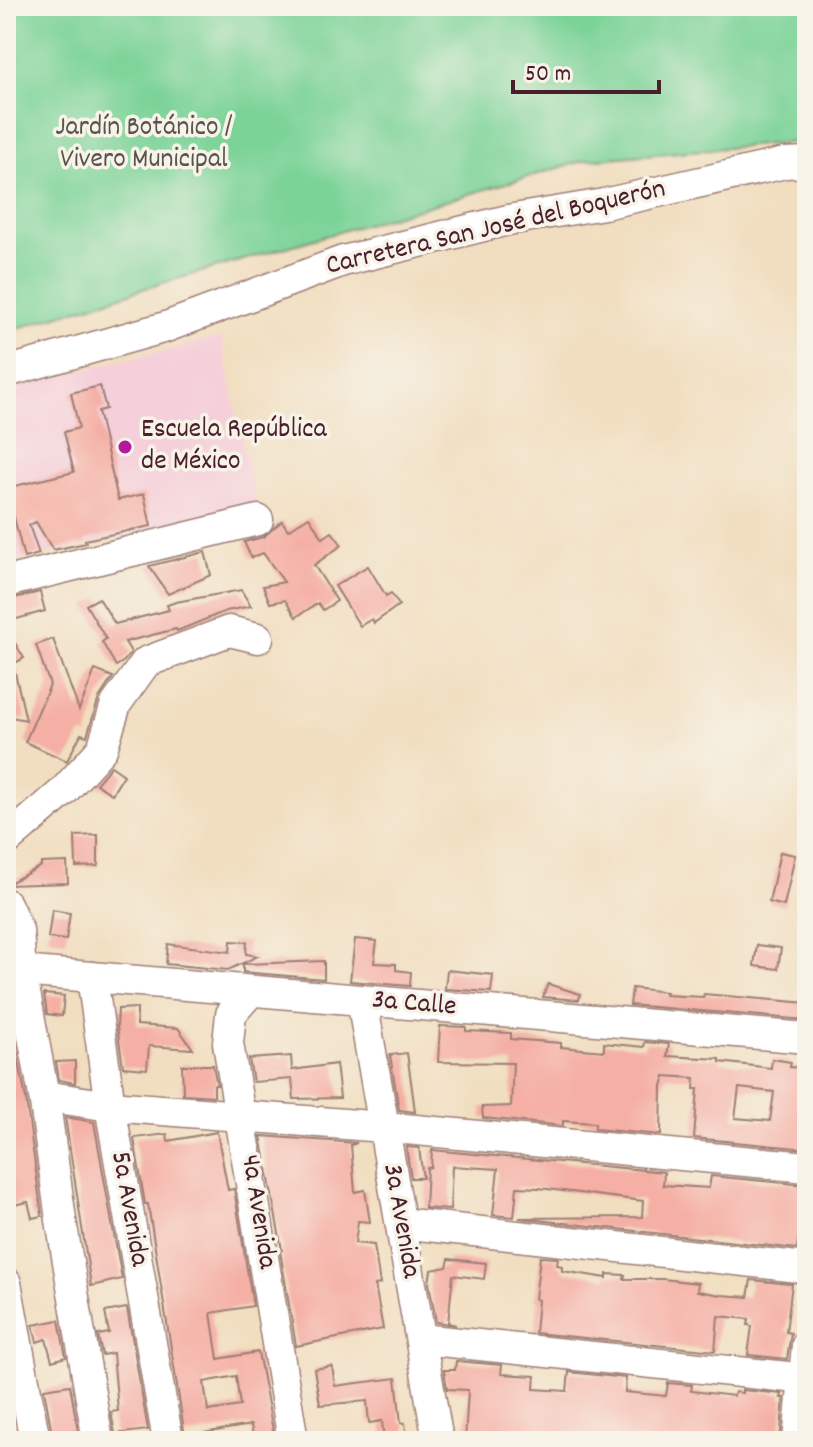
<svg xmlns="http://www.w3.org/2000/svg" width="813" height="1447" viewBox="0 0 813 1447" font-family="Dekko,sans-serif">
<rect width="100%" height="100%" fill="#f7f3e8"/>
<filter id="ink" filterUnits="userSpaceOnUse"><feTurbulence type="fractalNoise" baseFrequency=".0125" numOctaves="2"/><feDisplacementMap in="SourceGraphic" scale="16" xChannelSelector="R" yChannelSelector="G"/><feConvolveMatrix kernelMatrix="1 2 1 2 8 2 1 2 1" color-interpolation-filters="sRGB"/></filter>
<filter id="wash" filterUnits="userSpaceOnUse"><feTurbulence type="fractalNoise" baseFrequency=".006" numOctaves="4" result="noise"/><feDisplacementMap in="SourceGraphic" scale="32" xChannelSelector="R" yChannelSelector="G"/><feGaussianBlur stdDeviation="1.8" result="paint"/><feColorMatrix in="noise" values="0 0 0 0 0 0 0 0 0 0 0 0 0 0 0 0 0 1.4 0 .05"/><feComposite in="paint" operator="in"/></filter>
<g filter="url(#wash)">
<rect width="100%" height="100%" fill="#f1dec0"/>
<polygon fill="#f5cfd9" points="221,337 256,506 6,563 6,388"/>
<polygon fill="#7bd398" stroke="#627962" stroke-width="2" points="6,6 807,6 807,141 586,160 146,288 6,332"/>
<g id="blocks">
<g fill="#f5afa4" fill-rule="evenodd">
<polygon points="100,386 106,409 98,411 118,500 144,494 151,526 85,540 86,543 53,550 36,522 29,525 39,554 24,558 12,509 6,510 6,488 74,472 64,432 79,428 71,393"/>
<polygon points="309,517 323,538 332,532 342,545 314,565 337,601 323,610 318,603 296,617 285,600 270,603 263,586 284,582 263,553 251,558 244,542 263,537 282,521 288,530"/>
<polygon points="205,552 211,575 168,594 149,566"/>
<polygon points="368,566 386,596 391,593 399,605 374,623 372,619 360,626 335,586"/>
<polygon points="241,590 251,606 226,611 177,631 176,629 125,642 131,652 124,661 116,666 102,642 106,639 86,605 99,598 115,624 169,610 167,605 176,602"/>
<polygon points="40,592 45,611 6,622 6,600"/>
<polygon points="6,628 24,658 13,664 26,720 6,716"/>
<polygon points="53,639 79,710 95,670 113,677 99,698 87,736 81,734 67,761 25,742 50,685 36,645"/>
<polygon points="111,766 124,775 112,794 96,784"/>
<polygon points="98,835 98,866 76,867 75,836"/>
<polygon points="780,852 795,855 784,906 769,902"/>
<polygon points="67,862 68,883 6,885 41,866 41,863"/>
<polygon points="52,910 70,913 66,940 48,938"/>
<polygon points="355,939 377,941 374,963 396,964 396,970 411,972 410,986 350,981"/>
<polygon points="231,941 247,942 246,954 258,956 228,970 166,964 168,944 230,952"/>
<polygon points="757,945 781,948 778,969 754,966"/>
<polygon points="324,961 324,979 243,972 243,964"/>
<polygon points="447,970 493,975 491,992 445,989"/>
<polygon points="548,984 580,994 579,1000 543,997"/>
<polygon points="632,988 666,992 665,995 703,997 704,994 807,1003 807,1020 630,1005"/>
<polygon points="6,992 26,1099 42,1216 32,1218 28,1202 9,1206 6,1188"/>
<polygon points="44,994 64,996 62,1016 47,1014"/>
<polygon points="137,1008 137,1025 178,1028 193,1049 149,1046 147,1069 123,1067 117,1026 118,1009"/>
<path d="M440 1026 466 1027V1031L511 1033V1039L561 1043V1047L604 1051V1043L644 1047 645 1042 669 1044 667 1056 720 1059V1062L771 1068 772 1059 791 1062 790 1067 807 1068V1149L694 1138 698 1089H694L695 1078 665 1076 662 1086 661 1135 595 1129V1123L563 1121V1126L483 1118 482 1107 511 1106 513 1063 438 1062ZM739 1088 774 1092 770 1121 735 1118Z"/>
<polygon points="407,1053 413,1096 415,1112 399,1110 390,1055"/>
<polygon points="291,1056 292,1070 336,1064 340,1098 294,1099 292,1079 253,1082 249,1059"/>
<polygon points="75,1061 75,1083 59,1080 56,1062"/>
<polygon points="182,1065 213,1065 217,1085 214,1085 214,1096 183,1094"/>
<polygon points="65,1117 94,1122 122,1279 91,1286"/>
<path d="M217 1132 228 1190 234 1189 253 1306 211 1313 218 1359 258 1352 275 1441H254L251 1425 185 1436 148 1204H145L134 1138 167 1134 168 1141ZM236 1376 240 1406 208 1411 204 1382Z"/>
<polygon points="261,1136 357,1143 351,1145 355,1192 365,1190 370,1222 358,1221 355,1243 374,1245 380,1284 375,1285 383,1329 296,1346 280,1251 282,1250"/>
<polygon points="406,1147 419,1148 423,1178 411,1178"/>
<polygon points="432,1150 664,1172 663,1185 709,1188 711,1176 806,1185 797,1249 519,1218 642,1217 643,1201 539,1188 517,1187 514,1217 493,1215 498,1169 452,1166 450,1210 425,1208 427,1168 431,1167"/>
<polygon points="540,1257 558,1258 557,1265 562,1266 562,1271 607,1278 607,1274 625,1275 624,1279 662,1279 698,1283 697,1291 721,1295 748,1297 751,1280 792,1284 786,1332 791,1333 787,1359 748,1355 752,1326 748,1325 749,1319 718,1316 715,1351 535,1333 538,1300 535,1299"/>
<polygon points="449,1259 486,1263 484,1279 453,1275 448,1323 456,1325 436,1322 429,1283 431,1270 447,1267"/>
<polygon points="127,1308 148,1430 115,1434 111,1412 118,1411 113,1353 102,1355 98,1335 109,1333 105,1312"/>
<polygon points="59,1320 66,1357 52,1361 46,1339 37,1342 33,1325"/>
<polygon points="456,1361 502,1365 501,1374 535,1376 534,1389 567,1391 569,1372 626,1378 625,1392 666,1396 668,1383 692,1385 691,1391 734,1396 735,1392 742,1393 742,1390 782,1394 781,1398 784,1398 780,1441 465,1441 468,1390 447,1389 444,1370 455,1370"/>
<polygon points="332,1366 335,1386 396,1378 401,1423 405,1423 407,1441 384,1441 382,1421 369,1423 367,1401 320,1405 314,1369"/>
<polygon points="70,1385 78,1431 52,1434 44,1389"/>
</g>
</g>
</g>
<g filter="url(#ink)">
<use href="#blocks" fill-opacity="0" stroke="#9e7e76" stroke-width="2"/>
<g fill="none" stroke-linecap="round" stroke-linejoin="round">
<g stroke="#9e7e76" stroke-width="33">
<g id="minor">
<polyline points="6,372 166,327 343,261 508,220 604,204 785,163 807,162"/>
<polyline points="6,582 258,520"/>
<polyline points="6,841 63,792 102,749 116,704 146,662 229,631 258,638"/>
<polyline points="6,904 18,930 21,971 44,1096 61,1220 98,1441"/>
<polyline points="21,971 807,1038"/>
<polyline points="92,977 110,1106 168,1441"/>
<polyline points="251,991 231,1014 228,1043 293,1441"/>
<polyline points="362,1000 438,1441"/>
<polyline points="44,1096 110,1106 384,1127 807,1167"/>
<polyline points="401,1223 807,1268"/>
<polyline points="6,1283 35,1441"/>
<polyline points="421,1339 807,1379"/>
<polyline points="798,1441 807,1345"/>
</g>
</g>
<use href="#minor" stroke="#fff" stroke-width="30"/>
</g>
</g>
<circle fill="#b5179e" stroke="#f7f3e8" stroke-width="3" cx="125" cy="447" r="8"/>
<g text-anchor="middle" dominant-baseline="central" stroke-width="7" stroke-linejoin="round" paint-order="stroke">
<g font-size="28" fill="#59554c" stroke="#f7f3e8">
<text x="144" y="129">Jardín Botánico /<tspan x="144" dy="32">Vivero Municipal</tspan></text>
</g>
<g font-size="28" fill="#4a1f2b" stroke="#f7f3e8">
<text transform="translate(496 229) rotate(-13)">Carretera San José del Boquerón</text>
<text transform="translate(414 1005) rotate(5)">3a Calle</text>
<text transform="translate(128 1209) rotate(80)">5a Avenida</text>
<text transform="translate(257 1212) rotate(81)">4a Avenida</text>
<text transform="translate(400 1221) rotate(80)">3a Avenida</text>
</g>
<g font-size="28" fill="#4a1f2b" stroke="#f7f3e8" text-anchor="start">
<text x="141" y="431">Escuela República<tspan x="141" dy="32">de México</tspan></text>
</g>
</g>
<rect width="813" height="1447" fill="none" stroke="#f7f3e8" stroke-width="32"/>
<path d="M513 80v12h146v-12" fill="none" stroke="#4a1f2b" stroke-width="4"/>
<text x="525" y="80" font-size="24" fill="#4a1f2b" stroke="#f7f3e8" stroke-width="6" paint-order="stroke">50 m</text>
</svg>
